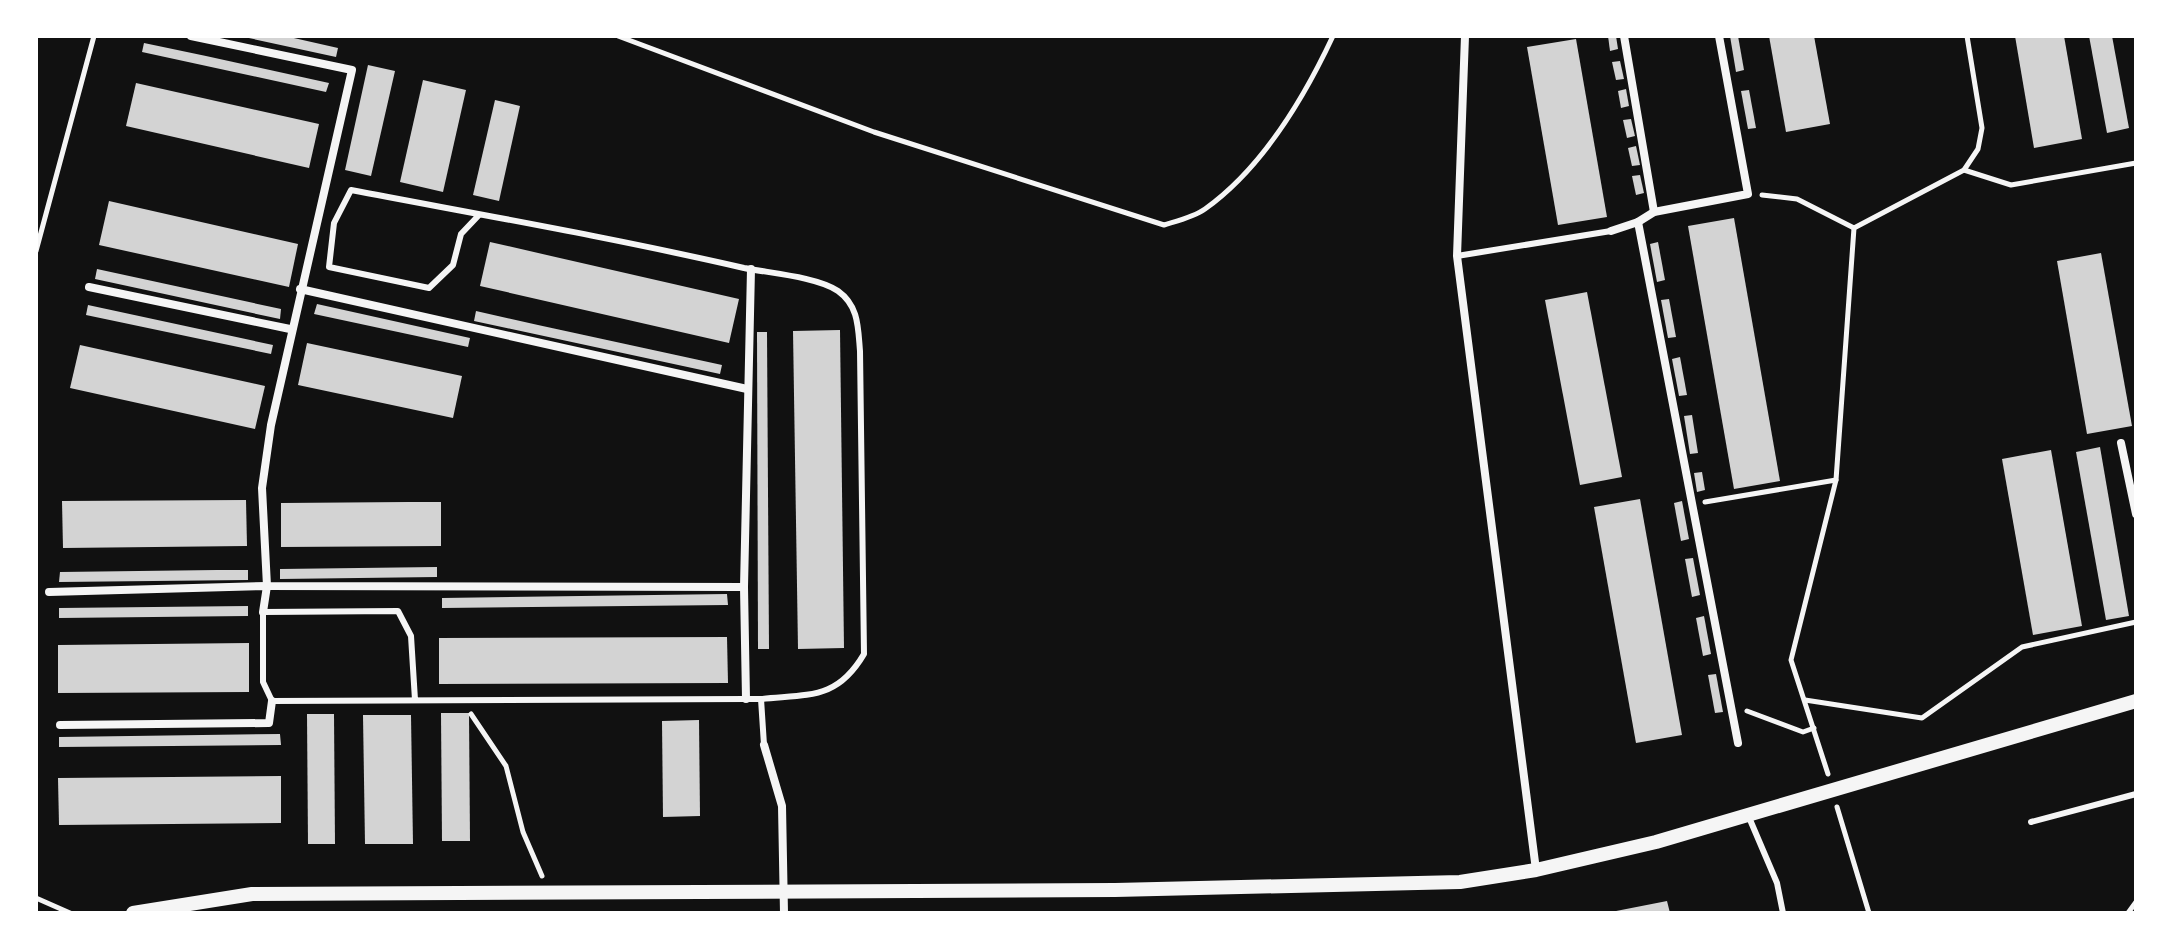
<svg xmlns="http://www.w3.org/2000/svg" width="2172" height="949" viewBox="0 0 2172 949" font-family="Karla,sans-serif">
<rect width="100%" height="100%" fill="#111"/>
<g fill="#d3d3d3">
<polygon points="285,36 338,48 336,57 244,37"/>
<polygon points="1608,36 1616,36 1618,49 1610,51"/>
<polygon points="1730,36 1738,36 1744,70 1736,72"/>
<polygon points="1769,36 1814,36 1830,124 1786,132"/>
<polygon points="2015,36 2064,36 2082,139 2034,148"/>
<polygon points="2089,36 2112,36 2129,128 2107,133"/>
<polygon points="1576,39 1607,217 1558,225 1527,47"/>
<polygon points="144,43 206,56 329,83 326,92 142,52"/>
<polygon points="1620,61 1624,79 1616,80 1612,62"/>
<polygon points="368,65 395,71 371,176 345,170"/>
<polygon points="423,80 466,90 443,192 400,182"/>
<polygon points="136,83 319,124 309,168 126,126"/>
<polygon points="1626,89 1629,106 1621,108 1618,91"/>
<polygon points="1749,90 1756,128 1748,129 1741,91"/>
<polygon points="495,100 520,106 499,201 473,195"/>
<polygon points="1631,119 1635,136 1627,138 1623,120"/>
<polygon points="1636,146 1640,165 1632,166 1628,148"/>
<polygon points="1640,175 1644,193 1636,195 1632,176"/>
<polygon points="109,201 298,244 289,287 99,245"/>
<polygon points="1734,218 1780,481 1734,489 1688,226"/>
<polygon points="490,242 739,299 729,343 480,286"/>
<polygon points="1658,242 1665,280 1657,282 1650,244"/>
<polygon points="2101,253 2132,426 2087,434 2057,261"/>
<polygon points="97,269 281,309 280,319 95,279"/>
<polygon points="1587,292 1622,477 1580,485 1545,300"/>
<polygon points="1669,299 1676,337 1668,338 1661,300"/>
<polygon points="317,304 470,338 468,347 314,314"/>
<polygon points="88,305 273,345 271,354 86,315"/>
<polygon points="476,311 538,325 722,365 720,374 474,321"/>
<polygon points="840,330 844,648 798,649 793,331"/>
<polygon points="757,332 767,332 769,649 758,649"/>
<polygon points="307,343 462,376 453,418 298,385"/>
<polygon points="80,345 265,386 255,429 70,388"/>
<polygon points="1680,357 1687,395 1679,396 1672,359"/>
<polygon points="1692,415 1698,453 1690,454 1684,416"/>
<polygon points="2100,447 2129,616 2106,620 2076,452"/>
<polygon points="2051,450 2082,626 2033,635 2002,459"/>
<polygon points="1702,472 1705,490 1697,492 1694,473"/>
<polygon points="1640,499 1682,735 1636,743 1594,507"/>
<polygon points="246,500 247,546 63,548 62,501"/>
<polygon points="1682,501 1689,539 1681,541 1674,503"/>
<polygon points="408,502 441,502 441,546 281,547 281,503"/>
<polygon points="1693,558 1700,595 1692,597 1685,559"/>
<polygon points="437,567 437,577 280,579 280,569"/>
<polygon points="217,570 248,570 248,580 59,582 60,572"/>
<polygon points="727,594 728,605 442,608 442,598"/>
<polygon points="248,606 248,616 59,618 59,608"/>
<polygon points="1704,616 1711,654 1703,656 1696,618"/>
<polygon points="727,637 728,683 439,684 439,638"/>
<polygon points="249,643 249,692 58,693 58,645"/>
<polygon points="1716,674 1723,712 1715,713 1708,675"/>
<polygon points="441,713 469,713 470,841 442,841"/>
<polygon points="307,714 334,714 335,844 308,844"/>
<polygon points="363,715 411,715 413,844 365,844"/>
<polygon points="699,720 700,816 663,817 662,721"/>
<polygon points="280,734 281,745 59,747 59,737"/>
<polygon points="281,776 281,823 59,825 58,778"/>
<polygon points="1667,901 1670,913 1611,913 1611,912"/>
</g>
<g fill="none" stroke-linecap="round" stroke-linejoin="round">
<g stroke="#f5f5f5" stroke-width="5">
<path d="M618 36 874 132 1164 225C1177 221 1194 217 1205 209 1261 169 1304 98 1333 36"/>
<polyline points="1964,170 2011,185 2136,163"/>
<polyline points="1762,195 1797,199 1854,228"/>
<polyline points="36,251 94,36"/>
<polyline points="1705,502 1836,480"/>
<polyline points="1805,700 1922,718 2022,647 2136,622"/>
<polyline points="1747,711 1803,732 1814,728"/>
<polyline points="471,714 506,766 523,832 542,876"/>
<polyline points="1828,774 1791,660 1836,480 1854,228 1964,170 1978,149 1982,128 1967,36"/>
<polyline points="1837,807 1869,913"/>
<polyline points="36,898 70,913"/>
<polyline points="2128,913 2136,902"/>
</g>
<g stroke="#f5f5f5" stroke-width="6">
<path d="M479 215 461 234 453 265 429 288 329 267 334 223 351 190C482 215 614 238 744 268 769 273 818 277 838 291 859 306 858 328 860 351L864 654C837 700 809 694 761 699L764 745"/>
<polyline points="1457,256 1611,231"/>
<polyline points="415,700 411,636 398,611 263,612 263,682 272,701 746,699 761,699"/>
<polyline points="1748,815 1777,883 1783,913"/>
<polyline points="2031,822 2136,794"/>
</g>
<g stroke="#f5f5f5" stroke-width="8">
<polyline points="191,36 352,70 271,425 262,488 267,586 744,587"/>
<polyline points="1465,36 1457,256 1536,870"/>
<polyline points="1624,36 1654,212"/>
<polyline points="1638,222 1738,743"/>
<polyline points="1611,231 1638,222 1654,212 1748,194 1719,36"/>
<polyline points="89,287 290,329"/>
<polyline points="300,289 747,389"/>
<polyline points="2121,443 2136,514"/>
<polyline points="49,592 267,586 263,612"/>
<polyline points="746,699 744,587 751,269"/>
<polyline points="60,725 269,723 272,701"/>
<polyline points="764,745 782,806 784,913"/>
</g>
<polyline stroke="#f5f5f5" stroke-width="14" points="133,913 252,894 1115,890 1460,882 1536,870 1656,842 2136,701"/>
</g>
<rect width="2172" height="949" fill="none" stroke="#ffffff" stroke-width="76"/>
</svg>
